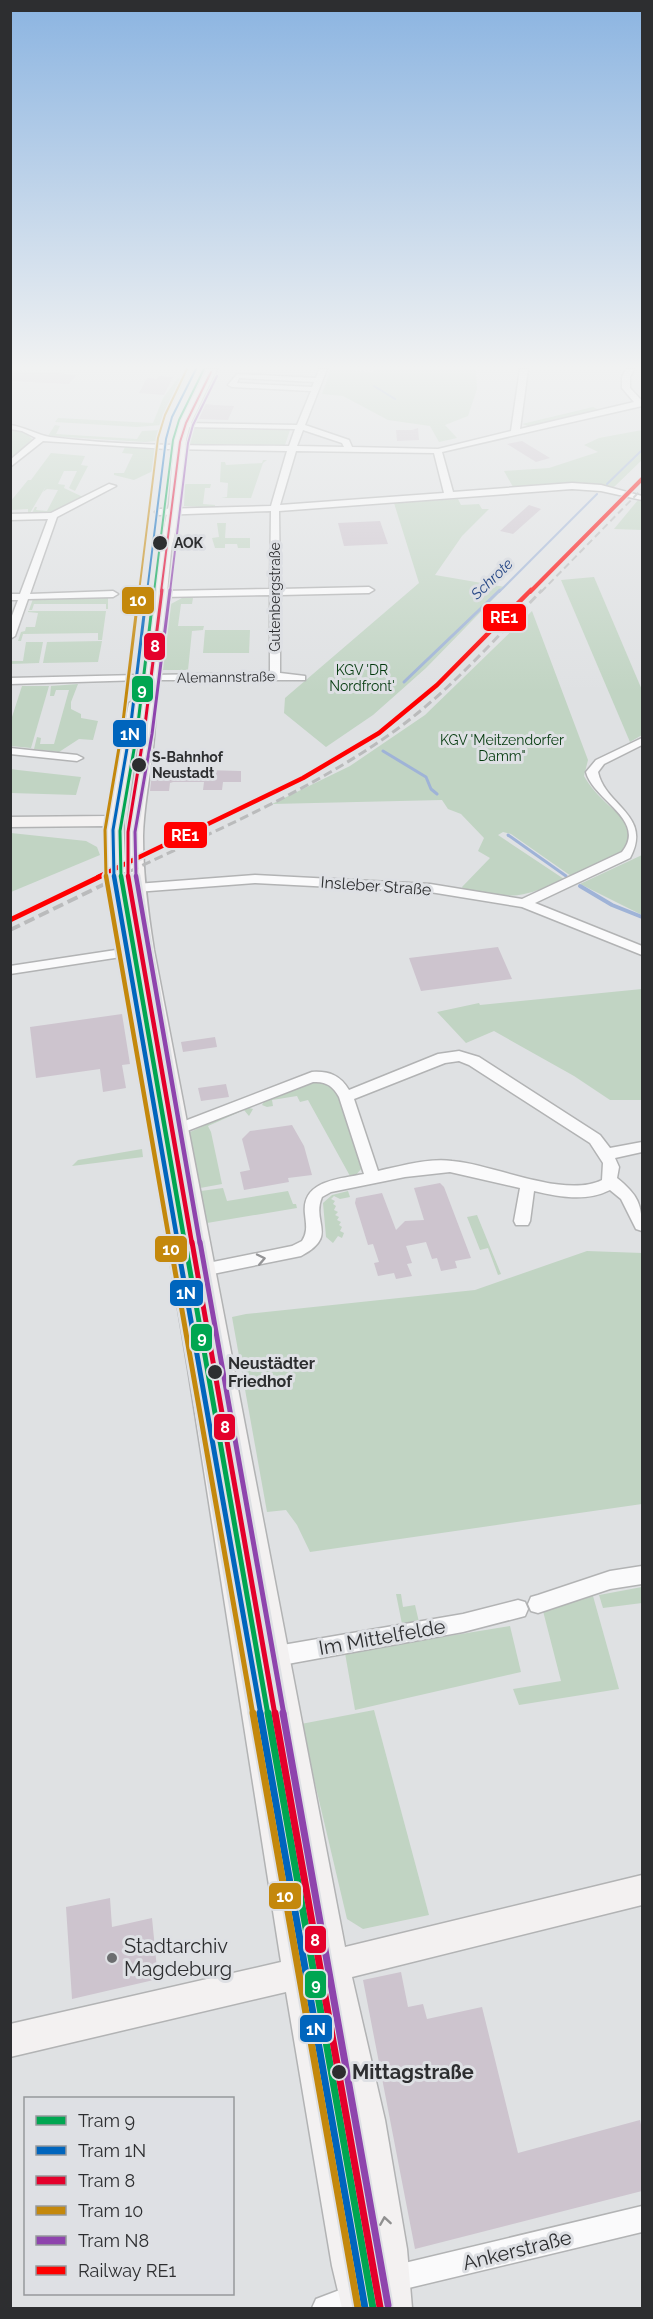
<svg xmlns="http://www.w3.org/2000/svg" width="653" height="2319" viewBox="0 0 653 2319" font-family="Raleway,sans-serif">
<rect width="100%" height="100%" fill="#dfe1e3"/>
<g fill="#c1d4c3">
<polygon points="331,369 373,372 375,369 476,369 477,389 468,416 445,425 457,438 439,442 430,426 388,420 343,396 322,394"/>
<polygon points="178,378 185,380 162,425 137,427 55,422 58,418 153,423 163,398"/>
<polygon points="593,407 599,410 531,427 522,424"/>
<polygon points="55,425 60,426 56,434 137,439 142,431 161,430 156,441 145,442 48,436"/>
<polygon points="11,428 25,432 32,439 11,460"/>
<polygon points="193,429 290,430 285,445 189,444"/>
<polygon points="642,430 642,460 614,487 575,483 513,487 504,471 549,468 598,452 584,445 599,438"/>
<polygon points="125,447 157,450 155,470 134,480 114,475 114,473 124,473 133,454 122,453"/>
<polygon points="51,453 85,456 81,465 88,466 75,491 69,488 77,471 64,471 58,484 65,485 64,488 83,497 56,512 32,513 35,507 37,507 36,510 47,511 58,490 47,489 43,492 46,486 30,513 28,513 28,509 11,510 10,502 28,480 31,480"/>
<polygon points="263,460 267,460 263,463 251,498 221,498 227,497 228,483 220,482 221,462 225,462 226,465 262,463"/>
<polygon points="185,484 211,484 210,488 205,488 203,504 215,505 215,508 184,506"/>
<polygon points="458,499 461,505 479,504 482,509 489,509 462,536 435,575 505,587 426,668 373,715 326,747 284,713 285,698 419,583 394,503"/>
<polygon points="638,500 642,501 642,530 614,529"/>
<polygon points="217,523 226,523 225,538 250,538 250,548 238,548 237,544 225,544 225,548 215,548 212,538 219,537"/>
<polygon points="594,577 642,690 642,735 630,742 561,580"/>
<polygon points="108,598 108,609 106,609 106,604 34,604 32,610 29,610 33,599"/>
<polygon points="182,598 193,598 192,604 181,604 178,626 204,626 203,630 192,631 188,670 161,670 169,605"/>
<polygon points="28,611 106,611 102,640 98,640 98,633 23,634 21,641 18,641 21,632 25,631 26,627 35,627 38,613 28,612"/>
<path d="M532 611 588 760 584 776C596 798 618 811 634 830L625 850 571 876 511 834 503 832 498 835 564 879C519 900 512 898 464 890L462 887 490 858 478 851 484 838 461 814 448 809 442 800 272 804 350 766 425 715Z"/>
<polygon points="205,630 250,630 249,653 203,653"/>
<polygon points="102,641 98,662 43,663 47,642"/>
<polygon points="26,642 43,642 39,663 11,664 11,661 23,661"/>
<polygon points="78,684 71,702 71,709 81,714 81,718 98,721 93,740 79,739 59,752 34,749 37,737 41,738 40,744 54,744 69,690 56,690 54,696 50,696 51,686"/>
<polygon points="22,686 49,686 31,748 11,746 11,720"/>
<polygon points="11,769 18,770 81,777 76,795 11,793"/>
<polygon points="11,833 86,841 97,847 100,855 11,892"/>
<polygon points="642,855 642,915 580,884"/>
<polygon points="642,989 642,1100 610,1100 574,1076 494,1031 466,1043 437,1012 479,1003 480,1005"/>
<path d="M315 1082C322 1082 327 1081 332 1087 348 1102 356 1142 362 1163V1168L354 1177 325 1183 350 1176 308 1100 300 1102 297 1096 272 1100 273 1106 267 1107 262 1105 266 1098Z"/>
<polygon points="246,1107 253,1109 249,1116 244,1110 208,1126 211,1132 222,1184 200,1188 190,1132"/>
<polygon points="142,1149 143,1157 72,1166 78,1160"/>
<polygon points="223,1188 227,1201 288,1191 293,1204 296,1204 297,1208 207,1223 201,1191"/>
<polygon points="348,1191 350,1197 340,1199 334,1196 331,1199 335,1201 333,1204 336,1206 334,1210 338,1212 335,1215 339,1217 337,1220 341,1222 339,1225 342,1227 340,1231 344,1233 342,1238 338,1236 333,1243 326,1237 323,1203 332,1195"/>
<polygon points="477,1215 501,1274 498,1275 488,1248 480,1250 467,1217"/>
<polygon points="587,1251 642,1253 642,1504 310,1552 297,1525 286,1510 267,1512 232,1317 246,1314 475,1290"/>
<polygon points="642,1587 642,1603 603,1608 599,1595"/>
<polygon points="396,1594 401,1594 403,1607 415,1605 419,1622 402,1624"/>
<polygon points="593,1596 619,1689 519,1705 513,1689 561,1681 543,1611"/>
<polygon points="510,1626 521,1672 355,1710 345,1653"/>
<polygon points="374,1710 429,1915 363,1929 347,1919 301,1724"/>
</g>
<g fill="none" stroke-linecap="round" stroke-linejoin="round">
<g stroke="#9fb3d7" stroke-width="2">
<polyline points="374,386 395,399"/>
<polyline points="607,484 642,450"/>
<polyline points="499,592 597,494"/>
</g>
<g stroke="#9fb3d7" stroke-width="3">
<polyline points="404,682 500,590"/>
<polyline points="383,751 426,777 431,789 437,794"/>
<polyline points="508,835 566,876"/>
</g>
<polyline stroke="#9fb3d7" stroke-width="4" points="580,886 612,905 642,917"/>
</g>
<g fill="#cdc4ce">
<polygon points="10,371 57,373 76,375 69,384 10,381"/>
<polygon points="159,376 173,377 164,395 139,393 147,378 157,379"/>
<polygon points="205,404 214,405 234,406 228,420 199,419"/>
<polygon points="418,428 419,440 397,441 396,430 412,430"/>
<polygon points="522,441 550,458 536,462 507,444"/>
<polygon points="529,505 541,509 513,534 500,531"/>
<polygon points="380,521 388,544 344,546 338,523"/>
<polygon points="204,770 241,771 241,782 223,782 222,790 203,790 204,782 173,782 170,783 169,791 150,791 152,773"/>
<polygon points="498,947 512,979 421,991 409,958"/>
<polygon points="122,1014 130,1064 122,1065 126,1088 103,1092 100,1069 36,1078 30,1027"/>
<polygon points="215,1037 217,1047 183,1052 181,1042"/>
<polygon points="226,1084 229,1097 201,1101 198,1088"/>
<polygon points="292,1125 304,1146 312,1175 288,1178 289,1182 244,1190 240,1172 250,1170 242,1139 250,1131"/>
<polygon points="440,1183 444,1187 471,1258 455,1261 457,1268 441,1271 437,1258 432,1259 426,1242 406,1246 412,1263 407,1264 412,1276 396,1279 394,1273 378,1276 374,1263 379,1262 373,1244 368,1245 355,1203 356,1198 382,1193 396,1230 405,1221 424,1220 414,1188"/>
<polygon points="110,1898 112,1927 152,1918 158,1979 72,1999 66,1907"/>
<polygon points="401,1972 408,2007 423,2004 427,2019 482,2007 518,2153 640,2120 642,2129 642,2191 415,2249 363,1980"/>
</g>
<g fill="none" stroke-linecap="round" stroke-linejoin="round">
<g stroke="#b2b3b4" stroke-width="3">
<g id="street">
<path d="M319 369H327L305 425 349 440 352 447 438 449 511 431 520 369H528L520 429 634 402 622 388V377L626 369H634L630 377V388L642 401V406L442 452 453 492 572 483 601 485 642 496V500L601 491 572 489 279 511 280 589 369 587 374 590 369 593 280 595V673L305 676V680H147V676L151 675 270 673V595L162 597 157 594 162 591 270 589 271 511 159 515 155 512 159 509 271 506 287 451 167 449 43 441 10 467V460L36 438 22 431 10 429V425C25 427 37 435 50 437 128 447 210 445 289 446L295 429 184 427 180 425 184 423 297 425 311 391 232 387 228 385 237 374 316 378ZM239 378 314 382 312 387 237 383ZM303 430 342 443 344 447 297 446ZM296 451 434 453 444 493 280 505Z"/>
<polygon points="109,484 116,486 57,517 30,594 113,591 118,594 113,597 28,599 15,636 10,639 10,621 18,600 10,600 10,594 20,594 48,519 10,520 10,514 51,513"/>
<polygon points="139,675 143,676 143,680 10,684 10,678"/>
<path d="M642 738V745L604 764 598 772C605 806 653 815 630 858L535 903 642 946V955L522 907 430 892 255 883 136 892 130 888 136 884 255 875 430 884 522 899 622 852C648 820 593 800 586 772L596 760Z"/>
<polygon points="10,748 77,755 83,758 77,761 10,754"/>
<polygon points="129,948 134,949 136,952 134,955 10,974 10,966"/>
<path d="M459 1051 479 1057 600 1135 610 1148 642 1142V1152L615 1158 619 1167 617 1178C638 1195 642 1204 642 1231L636 1229 621 1199 610 1190C586 1202 560 1197 534 1191L530 1221 528 1225H516L514 1221 520 1188 450 1172 405 1177 331 1192 322 1197C311 1223 339 1236 301 1256L203 1276 197 1275 195 1270 197 1265 203 1264 292 1246 302 1241C308 1232 306 1224 305 1214 301 1180 340 1179 364 1174L339 1097C333 1086 326 1081 313 1082L169 1138 164 1137 162 1133 164 1129 312 1072C329 1071 340 1075 349 1090L438 1054ZM459 1061 469 1065 590 1143 603 1163 602 1180C564 1199 493 1164 452 1161 428 1158 401 1166 378 1171L354 1099 445 1063Z"/>
<polygon points="642,1566 642,1584 610,1589 538,1613 531,1611 528,1604 531,1597 538,1595 610,1571"/>
<polygon points="518,1600 525,1602 528,1609 525,1616 463,1632 271,1667 264,1664 261,1657 264,1650 271,1647 463,1614"/>
<polygon points="642,2206 642,2232 392,2292 383,2288 379,2279 383,2270 392,2266"/>
<polygon points="358,2283 367,2287 371,2296 367,2305 359,2308 312,2308 316,2299"/>
</g>
</g>
<g stroke="#b2b3b4" stroke-width="3">
<path id="secondary" d="M207 369H217L190 425 186 440 181 504 171 551 155 717C155 757 144 796 143 836 143 875 148 912 154 950L345 1947 642 1875V1905L352 1977 385 2120 407 2249 412 2308H342L332 2266 286 1992 10 2057V2024L281 1962 188 1369 108 885 106 826 10 827V817L107 816 129 703 136 699 141 700 159 551 169 504 174 440 178 425ZM139 725C139 761 130 796 127 832 124 860 127 889 131 916L126 885 123 815ZM274 1732 315 1954H312ZM321 1984C344 2087 367 2189 375 2294L323 2021 317 1985Z"/>
</g>
<use href="#street" fill="#fafafb" fill-rule="evenodd"/>
<use href="#secondary" fill="#f3f1f1" fill-rule="evenodd"/>
<polyline stroke="#babbbc" stroke-width="2" stroke-dasharray="7 4" stroke-linecap="butt" points="541,592 642,489"/>
<path stroke="#babbbc" stroke-width="3" stroke-dasharray="9 4.5" stroke-linecap="butt" d="M118 877C211 832 309 792 393 732 449 692 495 639 542 590"/>
<polyline stroke="#babbbc" stroke-width="4" stroke-dasharray="11 5" stroke-linecap="butt" points="10,930 121,876"/>
<g stroke="#dee0e4" stroke-width="6">
<polyline id="rail-1-far2" points="530,592 642,479"/>
</g>
<g stroke="#dee0e4" stroke-width="8">
<polyline id="rail-1-far1" points="98,877 303,778 379,733 437,685 531,590"/>
</g>
<g stroke="#dee0e4" stroke-width="10">
<polyline id="rail-1" points="10,920 101,876"/>
</g>
<use href="#rail-1-far2" stroke="#f00" stroke-width="4"/>
<use href="#rail-1-far1" stroke="#f00" stroke-width="4.5"/>
<use href="#rail-1" stroke="#f00" stroke-width="5"/>
<g stroke="#dee0e4" stroke-width="4.5">
<polyline id="tram-1-far4" points="154,592 173,440 179,420 204,369"/>
</g>
<g stroke="#dee0e4" stroke-width="6">
<polyline id="tram-1-far3" points="121,877 120,831 137,732 154,590"/>
</g>
<g stroke="#dee0e4" stroke-width="9">
<polyline id="tram-1-far2" points="121,876 185,1244"/>
</g>
<g stroke="#dee0e4" stroke-width="10">
<polyline id="tram-1-far1" points="185,1242 268,1715"/>
</g>
<g stroke="#dee0e4" stroke-width="11">
<polyline id="tram-1" points="268,1713 373,2308"/>
</g>
<g stroke="#dee0e4" stroke-width="4.5">
<polyline id="tram-2-far4" points="147,592 166,439 172,417 196,369"/>
</g>
<g stroke="#dee0e4" stroke-width="6">
<polyline id="tram-2-far3" points="114,877 113,830 130,731 147,590"/>
</g>
<g stroke="#dee0e4" stroke-width="9">
<polyline id="tram-2-far2" points="114,876 178,1244"/>
</g>
<g stroke="#dee0e4" stroke-width="10">
<polyline id="tram-2-far1" points="177,1242 261,1715"/>
</g>
<g stroke="#dee0e4" stroke-width="11">
<polyline id="tram-2" points="260,1713 365,2308"/>
</g>
<g stroke="#dee0e4" stroke-width="4.5">
<polyline id="tram-3-far4" points="161,592 180,442 186,423 211,372"/>
</g>
<g stroke="#dee0e4" stroke-width="6">
<polyline id="tram-3-far3" points="128,877 128,832 144,733 162,590"/>
</g>
<g stroke="#dee0e4" stroke-width="9">
<polyline id="tram-3-far2" points="128,876 192,1244"/>
</g>
<g stroke="#dee0e4" stroke-width="10">
<polyline id="tram-3-far1" points="192,1242 275,1715"/>
</g>
<g stroke="#dee0e4" stroke-width="11">
<polyline id="tram-3" points="275,1713 380,2307"/>
</g>
<g stroke="#dee0e4" stroke-width="4.5">
<polyline id="tram-4-far4" points="139,592 158,438 165,415 187,369"/>
</g>
<g stroke="#dee0e4" stroke-width="6">
<polyline id="tram-4-far3" points="106,877 105,830 122,730 139,590"/>
</g>
<g stroke="#dee0e4" stroke-width="9">
<polyline id="tram-4-far2" points="106,876 170,1244"/>
</g>
<g stroke="#dee0e4" stroke-width="10">
<polyline id="tram-4-far1" points="170,1242 253,1715"/>
</g>
<g stroke="#dee0e4" stroke-width="11">
<polyline id="tram-4" points="253,1713 358,2308"/>
</g>
<g stroke="#dee0e4" stroke-width="4.5">
<polyline id="tram-5-far4" points="170,592 188,443 193,425 217,376"/>
</g>
<g stroke="#dee0e4" stroke-width="6">
<polyline id="tram-5-far3" points="136,877 135,832 152,734 170,590"/>
</g>
<g stroke="#dee0e4" stroke-width="9">
<polyline id="tram-5-far2" points="136,876 200,1244"/>
</g>
<g stroke="#dee0e4" stroke-width="10">
<polyline id="tram-5-far1" points="200,1242 284,1715"/>
</g>
<g stroke="#dee0e4" stroke-width="11">
<polyline id="tram-5" points="283,1713 388,2305"/>
</g>
<use href="#tram-1-far4" stroke="#00a651" stroke-width="2"/>
<use href="#tram-1-far3" stroke="#00a651" stroke-width="3"/>
<use href="#tram-1-far2" stroke="#00a651" stroke-width="4.5"/>
<use href="#tram-1-far1" stroke="#00a651" stroke-width="5"/>
<use href="#tram-1" stroke="#00a651" stroke-width="7"/>
<use href="#tram-2-far4" stroke="#0065bd" stroke-width="2"/>
<use href="#tram-2-far3" stroke="#0065bd" stroke-width="3"/>
<use href="#tram-2-far2" stroke="#0065bd" stroke-width="4.5"/>
<use href="#tram-2-far1" stroke="#0065bd" stroke-width="5"/>
<use href="#tram-2" stroke="#0065bd" stroke-width="7"/>
<use href="#tram-3-far4" stroke="#e4002b" stroke-width="2"/>
<use href="#tram-3-far3" stroke="#e4002b" stroke-width="3"/>
<use href="#tram-3-far2" stroke="#e4002b" stroke-width="4.5"/>
<use href="#tram-3-far1" stroke="#e4002b" stroke-width="5"/>
<use href="#tram-3" stroke="#e4002b" stroke-width="7"/>
<use href="#tram-4-far4" stroke="#c4880c" stroke-width="2"/>
<use href="#tram-4-far3" stroke="#c4880c" stroke-width="3"/>
<use href="#tram-4-far2" stroke="#c4880c" stroke-width="4.5"/>
<use href="#tram-4-far1" stroke="#c4880c" stroke-width="5"/>
<use href="#tram-4" stroke="#c4880c" stroke-width="7"/>
<use href="#tram-5-far4" stroke="#8e44ad" stroke-width="2"/>
<use href="#tram-5-far3" stroke="#8e44ad" stroke-width="3"/>
<use href="#tram-5-far2" stroke="#8e44ad" stroke-width="4.5"/>
<use href="#tram-5-far1" stroke="#8e44ad" stroke-width="5"/>
<use href="#tram-5" stroke="#8e44ad" stroke-width="7"/>
</g>
<defs><path id="oneway-chevron" d="M-2-3.5L2.5 0L-2 3.5" fill="none" stroke-width="1.6" stroke-linecap="round" stroke-linejoin="round" transform="scale(1.5)"/></defs>
<use stroke="#949496" href="#oneway-chevron" transform="translate(261 1259) rotate(-12)"/>
<use stroke="#909090" href="#oneway-chevron" transform="translate(385 2221) rotate(-99)"/>
<linearGradient id="sky" x2="0" y2="1"><stop stop-color="#8bb4e1"/><stop offset="0.53" stop-color="#f1f2f2"/><stop offset="1" stop-color="#f1f2f2" stop-opacity="0"/></linearGradient>
<rect width="653" height="693" fill="url(#sky)"/>
<g fill="#2d2e30" stroke="#dee0e4" stroke-width="2">
<circle cx="160" cy="543" r="8"/>
<circle cx="139" cy="765" r="8"/>
<circle cx="215" cy="1372" r="8"/>
<circle cx="339" cy="2072" r="8"/>
</g>
<circle fill="#6b6d6f" stroke="#dee0e4" stroke-width="2" cx="112" cy="1958" r="6"/>
<g text-anchor="middle" dominant-baseline="central" stroke-width="6" stroke-linejoin="round" paint-order="stroke">
<g font-size="14" font-weight="bold" fill="#2d2e30" stroke="#dee0e4" text-anchor="start">
<text x="174" y="543">AOK</text>
<text x="152" y="757">S-Bahnhof<tspan x="152" dy="16">Neustadt</tspan></text>
</g>
<g font-size="14" fill="#2d2e30" stroke="#dee0e4">
<text transform="translate(275 597) rotate(-90)">Gutenbergstraße</text>
<text transform="translate(226 677) rotate(-1)">Alemannstraße</text>
</g>
<g font-size="14" fill="#03390d" stroke="#dee0e4">
<text x="362" y="670">KGV 'DR<tspan x="362" dy="16">Nordfront'</tspan></text>
<text x="502" y="740">KGV 'Meitzendorfer<tspan x="502" dy="16">Damm"</tspan></text>
</g>
<g font-size="15" font-style="italic" fill="#264786" stroke="#dee0e4">
<text transform="translate(492 579) rotate(-44)">Schrote</text>
</g>
<g font-size="16" fill="#2d2e30" stroke="#dee0e4">
<text transform="translate(376 886) rotate(4)">Insleber Straße</text>
</g>
<g font-size="16" font-weight="bold" fill="#2d2e30" stroke="#dee0e4" text-anchor="start">
<text x="228" y="1363">Neustädter<tspan x="228" dy="18">Friedhof</tspan></text>
</g>
<g font-size="20" fill="#2d2e30" stroke="#dee0e4">
<text transform="translate(382 1637) rotate(-10)">Im Mittelfelde</text>
<text transform="translate(517 2250) rotate(-14)">Ankerstraße</text>
</g>
<g font-size="20" fill="#2d2e30" stroke="#dee0e4" text-anchor="start">
<text x="124" y="1946">Stadtarchiv<tspan x="124" dy="23">Magdeburg</tspan></text>
</g>
<g font-size="20" font-weight="bold" fill="#2d2e30" stroke="#dee0e4" text-anchor="start">
<text x="352" y="2072">Mittagstraße</text>
</g>
</g>
<g stroke="#dee0e4" stroke-width="2">
<rect x="121" y="586" width="34" height="29" rx="6" fill="#c4880c"/>
<rect x="482" y="603" width="45" height="29" rx="6" fill="#f00"/>
<rect x="143" y="632" width="23" height="29" rx="6" fill="#e4002b"/>
<rect x="131" y="675" width="23" height="28" rx="6" fill="#00a651"/>
<rect x="112" y="719" width="35" height="29" rx="6" fill="#0065bd"/>
<rect x="163" y="821" width="45" height="28" rx="6" fill="#f00"/>
<rect x="154" y="1235" width="34" height="28" rx="6" fill="#c4880c"/>
<rect x="169" y="1279" width="35" height="28" rx="6" fill="#0065bd"/>
<rect x="190" y="1323" width="23" height="29" rx="6" fill="#00a651"/>
<rect x="213" y="1413" width="23" height="28" rx="6" fill="#e4002b"/>
<rect x="268" y="1882" width="34" height="28" rx="6" fill="#c4880c"/>
<rect x="304" y="1925" width="23" height="29" rx="6" fill="#e4002b"/>
<rect x="304" y="1970" width="23" height="29" rx="6" fill="#00a651"/>
<rect x="299" y="2014" width="34" height="29" rx="6" fill="#0065bd"/>
</g>
<g font-size="16" text-anchor="middle" font-weight="bold" fill="#fff">
<text x="138" y="606">10</text>
<text x="504" y="623">RE1</text>
<text x="155" y="652">8</text>
<text x="142" y="695">9</text>
<text x="130" y="740">1N</text>
<text x="185" y="841">RE1</text>
<text x="171" y="1255">10</text>
<text x="186" y="1299">1N</text>
<text x="202" y="1343">9</text>
<text x="225" y="1433">8</text>
<text x="285" y="1902">10</text>
<text x="315" y="1946">8</text>
<text x="316" y="1990">9</text>
<text x="316" y="2035">1N</text>
</g>
<rect width="653" height="2319" fill="none" stroke="#2d2e30" stroke-width="24"/>
<rect x="24" y="2097" width="210" height="198" fill="#dee0e4" stroke="#97999c" stroke-width="1.5"/>
<rect x="36" y="2116" width="30" height="9" fill="#00a651" stroke="#97999c" stroke-width="1.5"/>
<text x="78" y="2127" font-size="18" fill="#2d2e30">Tram 9</text>
<rect x="36" y="2146" width="30" height="9" fill="#0065bd" stroke="#97999c" stroke-width="1.5"/>
<text x="78" y="2157" font-size="18" fill="#2d2e30">Tram 1N</text>
<rect x="36" y="2176" width="30" height="9" fill="#e4002b" stroke="#97999c" stroke-width="1.5"/>
<text x="78" y="2187" font-size="18" fill="#2d2e30">Tram 8</text>
<rect x="36" y="2206" width="30" height="9" fill="#c4880c" stroke="#97999c" stroke-width="1.5"/>
<text x="78" y="2217" font-size="18" fill="#2d2e30">Tram 10</text>
<rect x="36" y="2236" width="30" height="9" fill="#8e44ad" stroke="#97999c" stroke-width="1.5"/>
<text x="78" y="2247" font-size="18" fill="#2d2e30">Tram N8</text>
<rect x="36" y="2266" width="30" height="9" fill="#ff0000" stroke="#97999c" stroke-width="1.5"/>
<text x="78" y="2277" font-size="18" fill="#2d2e30">Railway RE1</text>
</svg>
